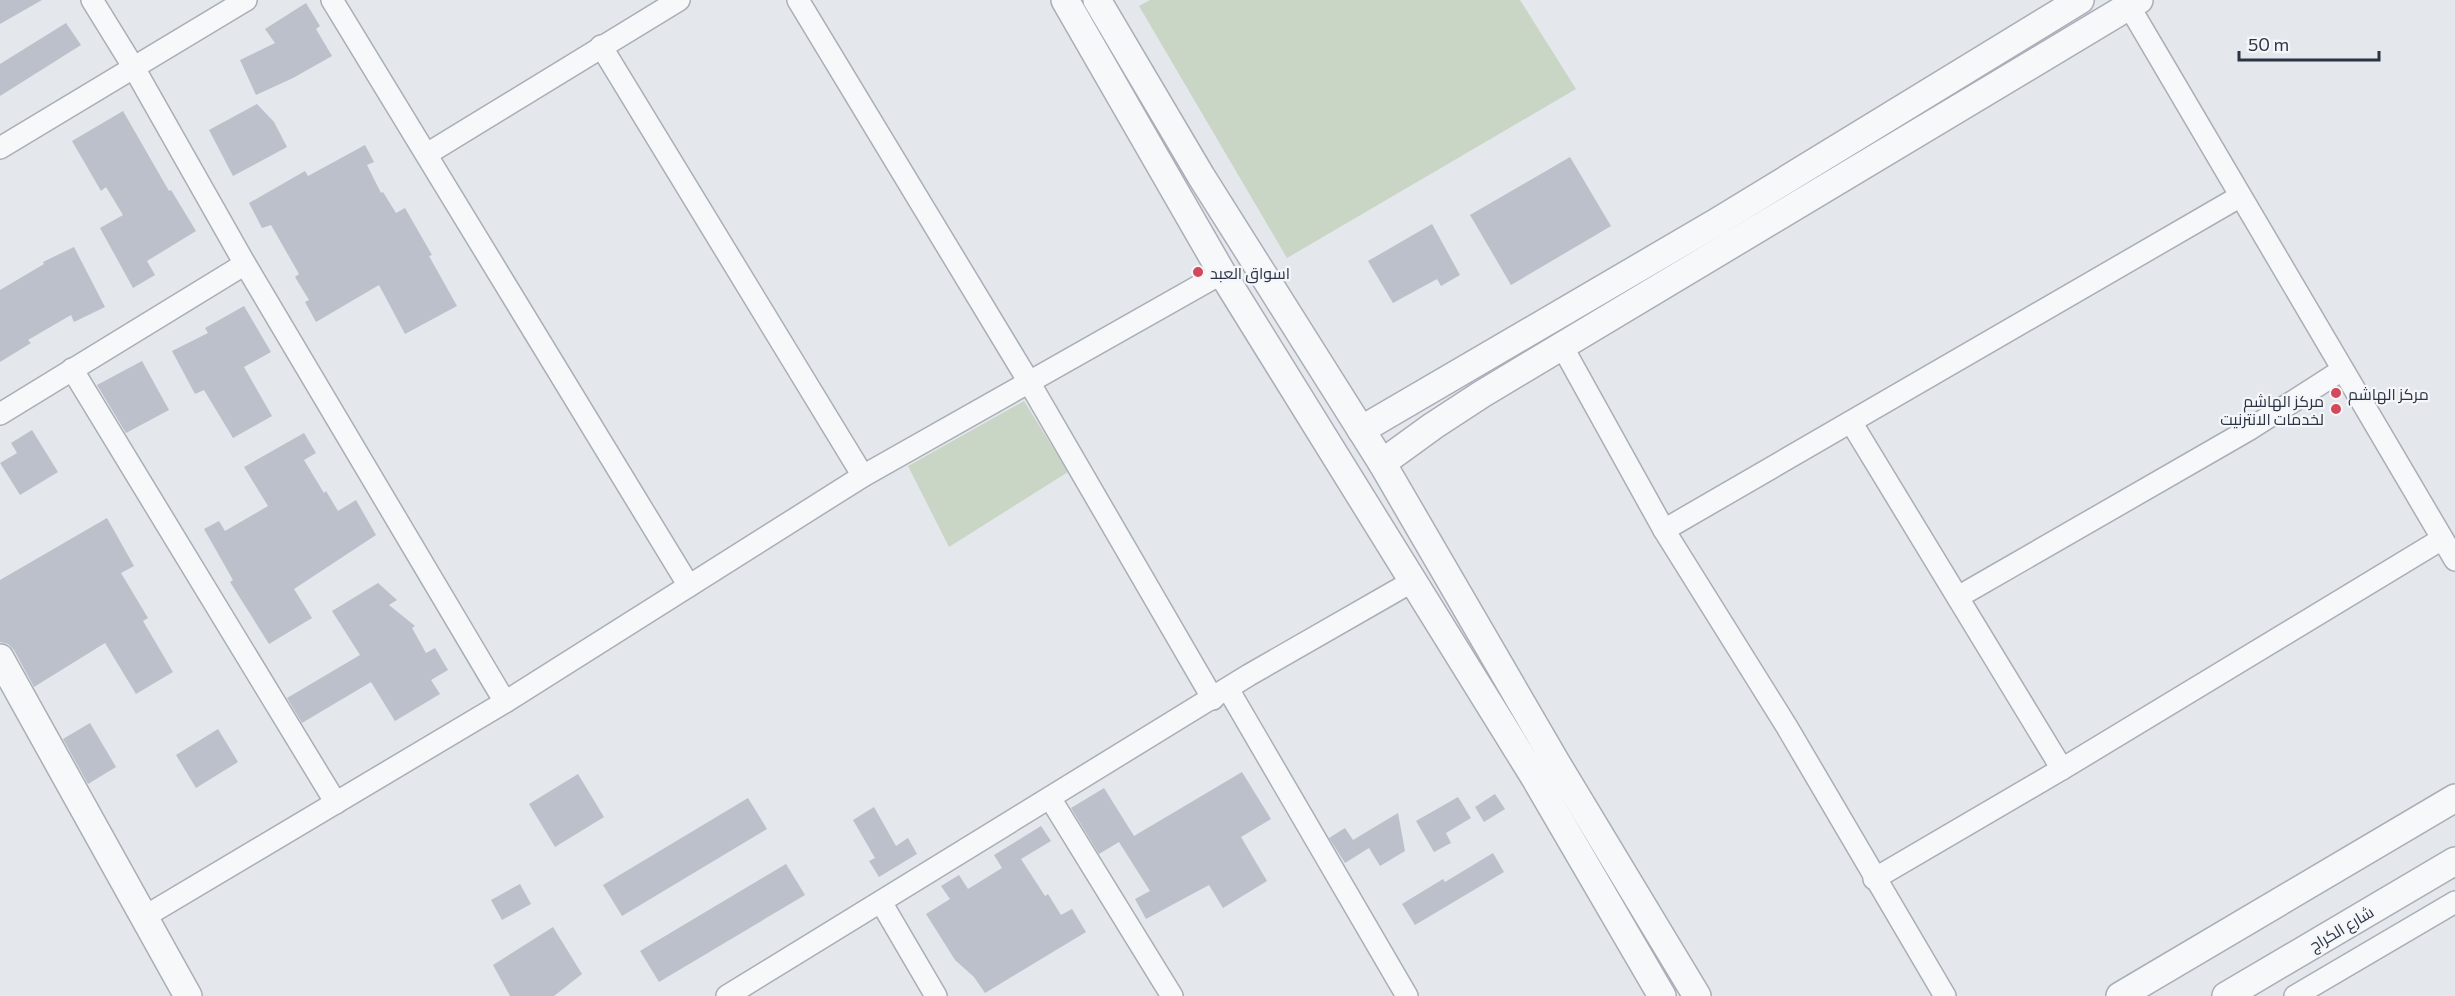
<svg xmlns="http://www.w3.org/2000/svg" width="2455" height="996" viewBox="0 0 2455 996" font-family="Commissioner,Cairo,sans-serif">
<rect width="100%" height="100%" fill="#e4e7ec"/>
<g fill="#c9d6c5">
<polygon points="1150,0 1520,0 1576,89 1287,258 1139,6"/>
<polygon points="1024,401 1068,472 949,547 908,466"/>
</g>
<g fill="#bbc0ca">
<polygon points="0,0 42,0 0,24"/>
<polygon points="306,3 320,26 316,29 332,56 293,78 256,95 240,60 275,43 265,29"/>
<polygon points="66,23 81,45 0,96 0,64"/>
<polygon points="257,104 274,122 287,147 233,176 209,130"/>
<polygon points="123,111 169,191 171,190 196,231 147,261 155,275 133,288 100,228 123,215 106,187 101,191 72,141"/>
<polygon points="365,145 374,162 367,165 381,193 383,192 396,213 405,208 432,255 429,256 457,306 405,334 379,285 316,322 305,302 309,300 295,277 299,274 271,225 262,228 249,203 305,171 308,176"/>
<polygon points="1570,157 1611,226 1511,285 1470,215"/>
<polygon points="1432,224 1460,275 1441,286 1437,279 1393,303 1368,261"/>
<polygon points="74,247 105,307 74,322 71,315 28,340 31,343 0,362 0,290 44,264 43,262"/>
<polygon points="244,306 271,352 244,367 272,416 233,438 204,390 195,394 172,351 208,333 205,328"/>
<polygon points="142,361 169,410 126,433 97,385"/>
<polygon points="32,430 58,472 20,495 0,463 17,453 11,443"/>
<polygon points="304,433 316,453 304,460 324,493 326,491 338,511 356,500 376,535 294,589 312,618 269,644 230,582 233,580 204,529 219,521 225,531 268,506 244,467"/>
<polygon points="107,518 134,566 121,573 148,618 143,621 173,672 136,694 105,643 34,687 14,650 8,644 0,642 0,580"/>
<polygon points="378,583 397,600 389,605 415,626 412,628 426,653 435,648 448,670 431,680 440,694 395,721 371,682 302,723 287,698 360,655 332,611"/>
<polygon points="90,723 116,767 88,784 63,739"/>
<polygon points="218,729 238,762 196,788 176,755"/>
<polygon points="1242,772 1271,819 1241,837 1267,881 1223,908 1209,885 1146,919 1135,899 1150,891 1119,842 1099,854 1071,808 1104,788 1134,836"/>
<polygon points="578,774 604,817 555,847 529,804"/>
<polygon points="1495,794 1505,809 1484,822 1475,807"/>
<polygon points="1458,797 1471,818 1446,833 1451,843 1434,852 1416,821"/>
<polygon points="748,798 767,829 622,916 603,885"/>
<polygon points="874,807 896,846 908,838 917,854 879,877 869,861 875,858 853,820"/>
<polygon points="1398,813 1405,851 1380,866 1369,848 1345,863 1329,838 1345,828 1353,840"/>
<polygon points="1041,826 1051,841 1021,859 1045,896 1048,894 1061,915 1072,909 1086,932 985,993 974,977 955,960 926,914 950,899 941,886 959,875 968,889 1002,868 994,855"/>
<polygon points="1493,853 1504,872 1415,925 1402,904 1443,879 1445,882"/>
<polygon points="786,864 805,895 659,982 640,951"/>
<polygon points="520,884 531,904 502,920 491,900"/>
<polygon points="553,927 582,974 554,996 510,996 493,965"/>
</g>
<g fill="none" stroke-linecap="round" stroke-linejoin="round">
<g stroke="#a9aeb7" stroke-width="24">
<g id="minor">
<polyline points="92,0 134,68 245,264 505,702"/>
<polyline points="332,0 689,586"/>
<polyline points="798,0 1029,382 1213,699"/>
<polyline points="2129,6 2455,560"/>
<polyline points="601,46 863,476"/>
<polyline points="0,148 246,0"/>
<polyline points="427,154 679,0"/>
<polyline points="1562,346 1664,530 1787,727 1945,996"/>
<polyline points="72,369 336,803"/>
<polyline points="0,414 245,264"/>
<polyline points="1851,422 2062,769"/>
<polyline points="1664,530 2239,197"/>
<polyline points="1958,597 2250,429 2342,370"/>
<polyline points="1228,689 1407,996"/>
<polyline points="1050,798 1172,996"/>
<polyline points="1874,879 2062,769 2442,539"/>
<polyline points="881,902 936,996"/>
<polyline points="144,917 505,702 863,476 1222,273"/>
<polyline points="727,996 1249,675 1413,581"/>
<polyline points="2295,996 2455,902"/>
</g>
</g>
<g stroke="#a9aeb7" stroke-width="30">
<g id="tertiary">
<polyline points="1065,0 1222,273 1535,778 1662,996"/>
<polyline points="1097,0 1201,176 1382,463 1557,764 1697,996"/>
<polyline points="1361,430 1717,222 2080,0"/>
<polyline points="1382,463 1433,426 1482,394 2139,0"/>
<polyline points="0,658 188,996"/>
<polyline points="2120,996 2455,798"/>
<polyline points="2226,996 2455,861"/>
</g>
</g>
<use href="#minor" stroke="#f7f8fa" stroke-width="21"/>
<use href="#tertiary" stroke="#f7f8fa" stroke-width="27"/>
</g>
<g fill="#d1495b" stroke="#f4f6f9" stroke-width="2">
<circle cx="1198" cy="272" r="6"/>
<circle cx="2336" cy="393" r="6"/>
<circle cx="2336" cy="409" r="6"/>
</g>
<g text-anchor="middle" dominant-baseline="central" stroke-width="4.5" stroke-linejoin="round" paint-order="stroke">
<g font-size="16" fill="#2b3445" stroke="#f4f6f9" text-anchor="start">
<text x="1210" y="272">اسواق العبد</text>
<text x="2348" y="393">مركز الهاشم</text>
<text x="2324" y="400" text-anchor="end">مركز الهاشم<tspan x="2324" dy="18">لخدمات الانترنيت</tspan></text>
</g>
<g font-size="16" fill="#2b3445" stroke="#f4f6f9">
<text transform="translate(2341 928) rotate(-31)">شارع الكراج</text>
</g>
</g>
<path d="M2239 51v9h140v-9" fill="none" stroke="#2b3445" stroke-width="3"/>
<text x="2248" y="51" font-size="18" fill="#2b3445" stroke="#f4f6f9" stroke-width="4.5" paint-order="stroke">50 m</text>
</svg>
